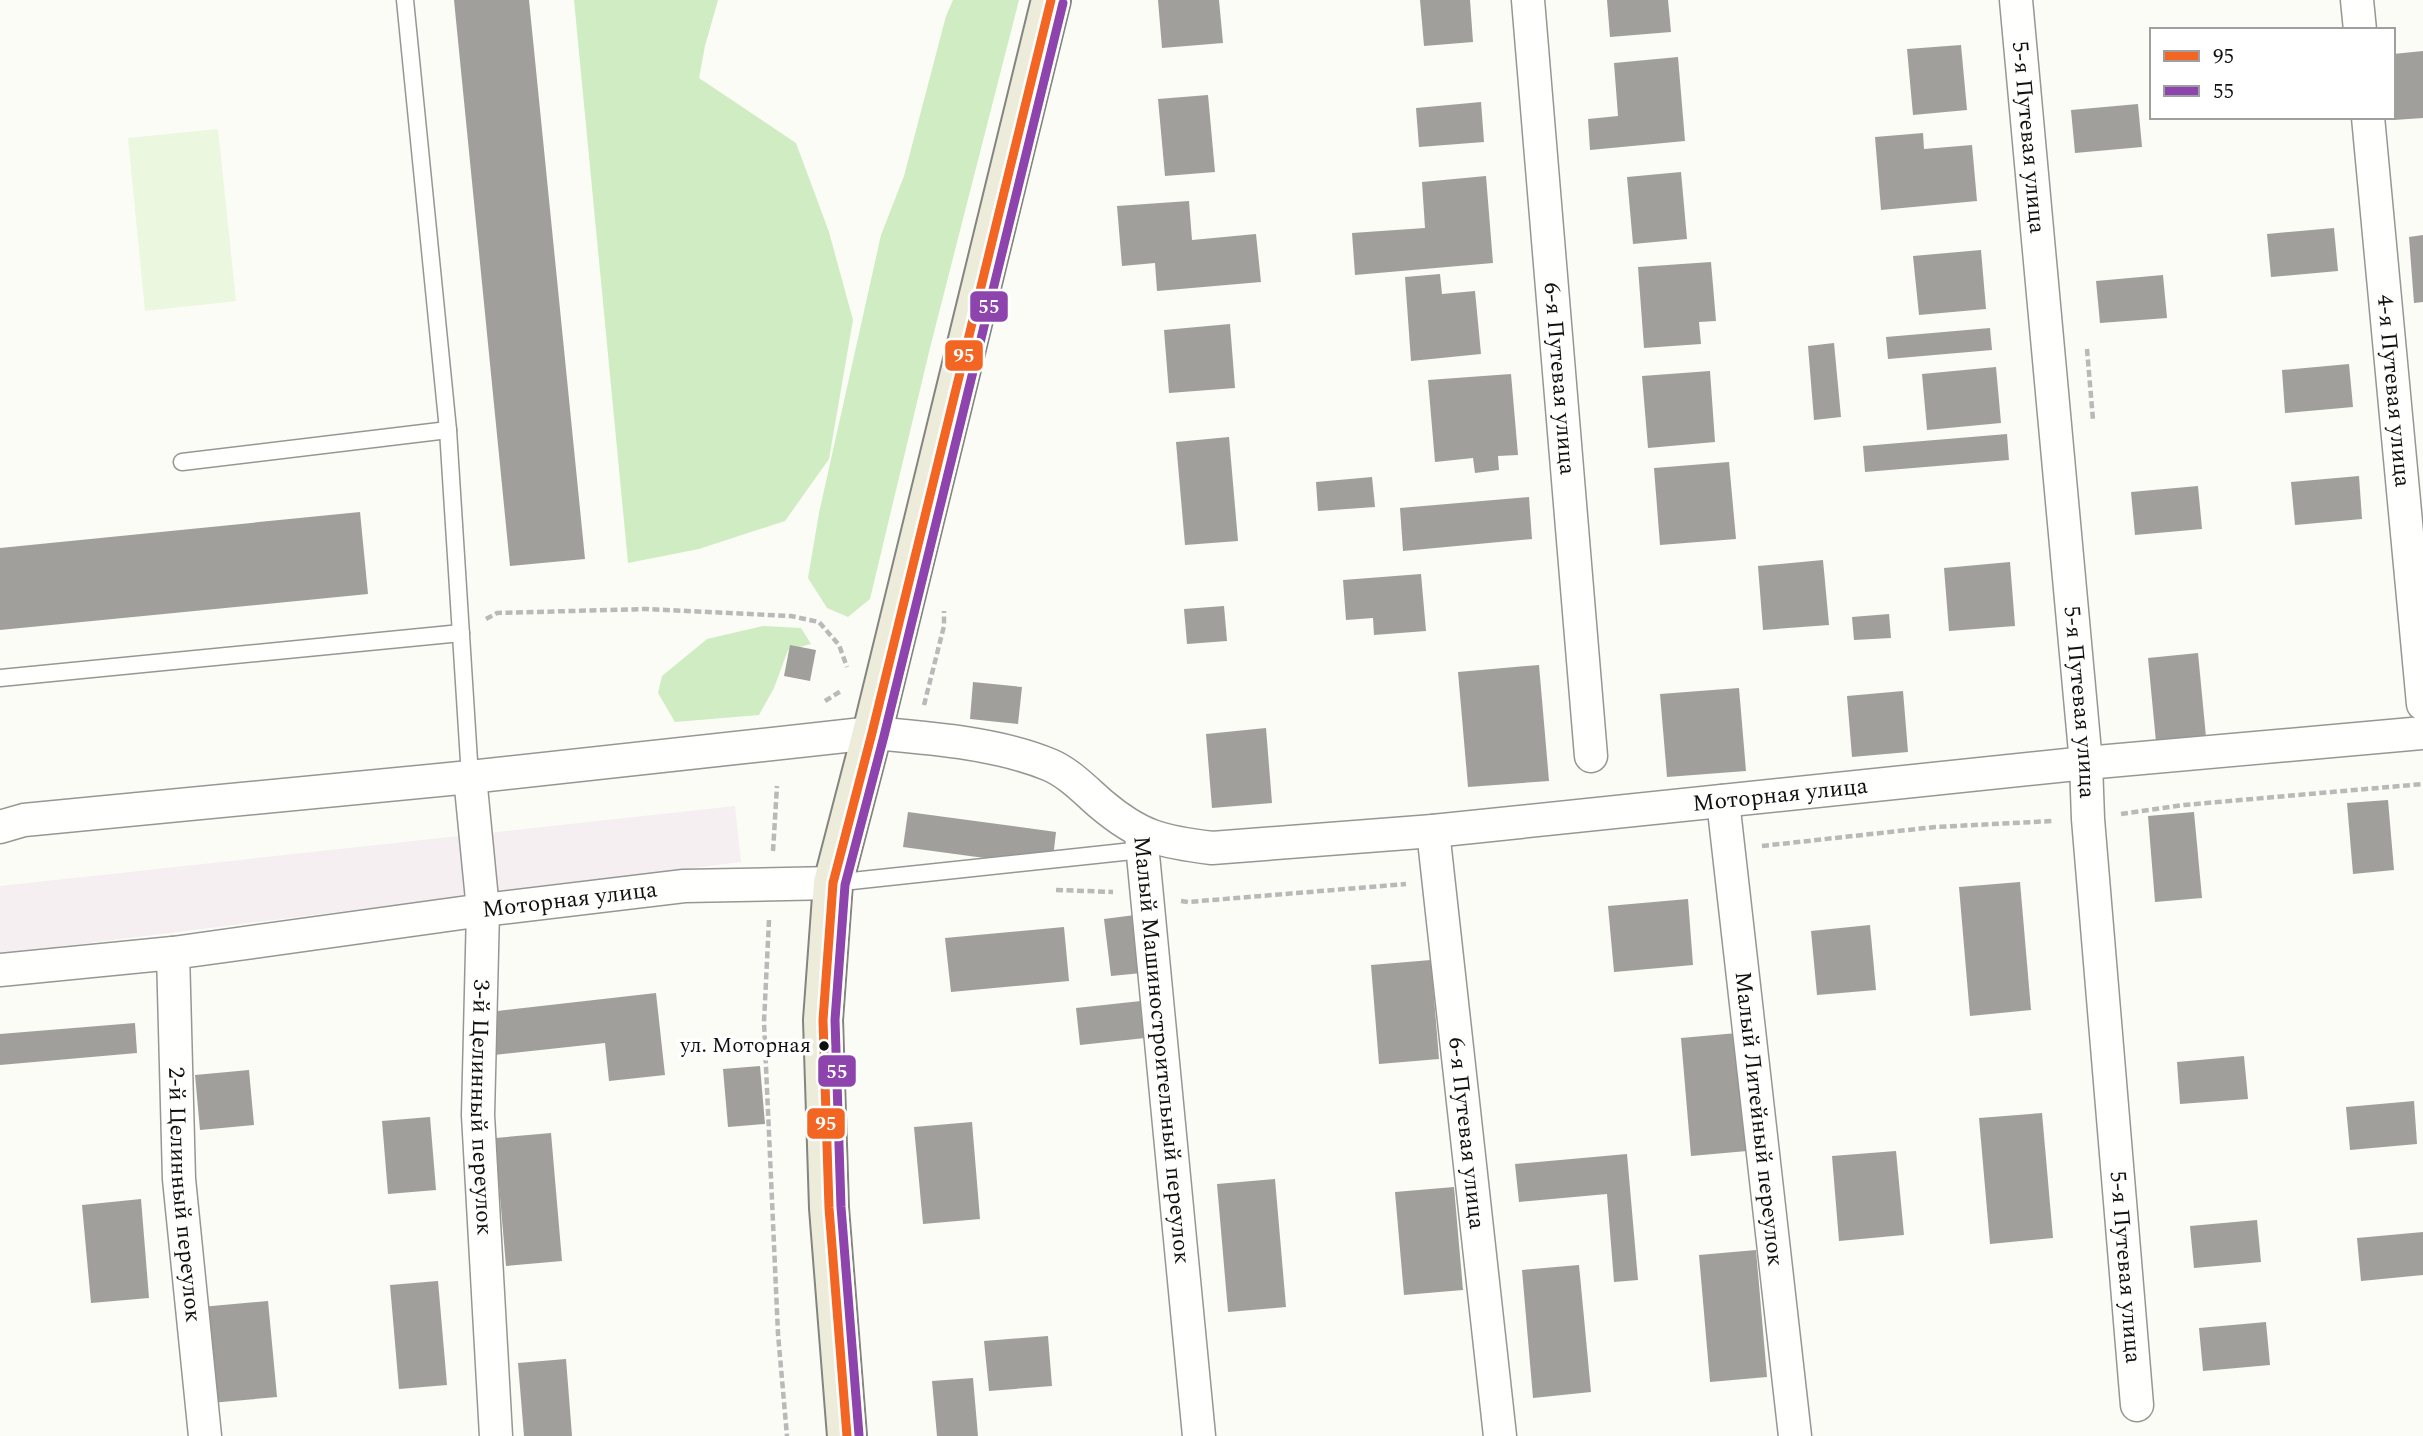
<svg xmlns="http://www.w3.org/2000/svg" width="2423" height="1436" viewBox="0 0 2423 1436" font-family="Spectral,serif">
<rect width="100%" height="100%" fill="#fcfcf6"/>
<polygon fill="#f5eff2" points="735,806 741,862 0,954 0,886"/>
<g fill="#cfecc3">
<polygon points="574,0 718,0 705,46 699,78 796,143 829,232 853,320 829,459 785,521 699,549 628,563"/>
<polygon points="953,0 1019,0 930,348 870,599 848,617 827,608 808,578 819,513 881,235 904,176 946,16"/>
<polygon points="763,626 801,628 811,644 788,650 774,688 759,715 675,722 658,693 662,676 707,639"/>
</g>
<polygon fill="#ecf7df" points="218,129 236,301 145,311 128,138"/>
<g fill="#a09f9b">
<polygon points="454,0 529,0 585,559 510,566"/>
<polygon points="1158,0 1219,0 1223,43 1162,48"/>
<polygon points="1420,0 1470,0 1473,42 1424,46"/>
<polygon points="1607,0 1668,0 1671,32 1610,37"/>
<polygon points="1961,45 1967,110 1913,115 1907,49"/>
<polygon points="2423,51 2423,118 2394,120 2393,54"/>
<polygon points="1678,57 1685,141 1590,150 1588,119 1618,116 1614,63"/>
<polygon points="1208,95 1215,172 1165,176 1158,99"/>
<polygon points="1481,102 1484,142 1419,147 1416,108"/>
<polygon points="2138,104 2142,147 2075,153 2071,110"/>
<polygon points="1923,133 1924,149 1972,145 1977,201 1881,210 1875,137"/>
<polygon points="1681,172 1687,239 1633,244 1627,177"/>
<polygon points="1486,176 1493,263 1355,275 1352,233 1425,228 1422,182"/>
<polygon points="1189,201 1192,240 1256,234 1261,282 1157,291 1155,263 1122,266 1117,206"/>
<polygon points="2334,228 2338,271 2271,277 2267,234"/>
<polygon points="2423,235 2423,302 2414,303 2409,237"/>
<polygon points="1981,250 1986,309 1919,315 1913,256"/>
<polygon points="1711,262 1716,321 1699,322 1701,344 1644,348 1638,267"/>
<polygon points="1440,274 1442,294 1475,291 1481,354 1411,361 1405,277"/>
<polygon points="2163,275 2167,318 2100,323 2096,281"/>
<polygon points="1230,324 1235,388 1169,393 1164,330"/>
<polygon points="1990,328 1992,350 1888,359 1886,337"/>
<polygon points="1834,343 1841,417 1814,420 1808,346"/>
<polygon points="2349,364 2353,407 2285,413 2282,370"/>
<polygon points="1996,367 2001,423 1927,430 1922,374"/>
<polygon points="1710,371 1715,442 1648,448 1642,376"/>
<polygon points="1511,374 1518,455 1498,456 1499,470 1475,473 1473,458 1435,462 1428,380"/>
<polygon points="2007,434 2009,460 1865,472 1863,446"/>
<polygon points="1229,437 1238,541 1185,545 1176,442"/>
<polygon points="1729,462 1736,539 1660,545 1654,468"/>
<polygon points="2359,476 2362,519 2295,525 2291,482"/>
<polygon points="1372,477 1375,507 1318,511 1316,482"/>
<polygon points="2198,486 2202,529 2135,535 2131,492"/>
<polygon points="1529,497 1532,539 1403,551 1400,508"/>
<polygon points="360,512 368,594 0,630 0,548"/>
<polygon points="1823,560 1829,625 1763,630 1758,566"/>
<polygon points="2010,562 2015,626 1949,631 1944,568"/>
<polygon points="1421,574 1426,631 1374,635 1373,618 1346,620 1343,580"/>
<polygon points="1224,606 1227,641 1187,644 1184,609"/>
<polygon points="1889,614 1891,638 1854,640 1852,617"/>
<polygon points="790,645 816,650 810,681 784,676"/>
<polygon points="2198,653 2206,737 2156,742 2148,658"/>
<polygon points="1539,665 1549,781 1468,787 1458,672"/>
<polygon points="973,682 1022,687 1018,724 970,719"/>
<polygon points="1739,688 1746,771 1667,777 1660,694"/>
<polygon points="1903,691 1908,752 1852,757 1847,696"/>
<polygon points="1266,728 1272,803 1212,808 1206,734"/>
<polygon points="2388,800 2394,870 2353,874 2347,803"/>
<polygon points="908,812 1056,832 1052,867 903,847"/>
<polygon points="2194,812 2202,898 2155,902 2148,816"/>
<polygon points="2020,882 2031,1010 1970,1016 1959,887"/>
<polygon points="1688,899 1693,965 1614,972 1608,906"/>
<polygon points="1135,915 1142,973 1111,976 1104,919"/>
<polygon points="1870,925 1876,990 1817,995 1811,931"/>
<polygon points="1064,927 1069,981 951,992 945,938"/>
<polygon points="1431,960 1439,1059 1379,1064 1371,965"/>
<polygon points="656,993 665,1075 609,1081 605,1043 494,1055 489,1012"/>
<polygon points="1141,1001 1145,1038 1080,1045 1076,1008"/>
<polygon points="135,1023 137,1053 0,1065 0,1034"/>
<polygon points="1737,1033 1747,1151 1691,1156 1681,1038"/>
<polygon points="2244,1056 2248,1099 2180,1104 2177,1062"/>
<polygon points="760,1066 765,1124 728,1127 723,1069"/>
<polygon points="249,1070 254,1125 200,1130 195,1075"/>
<polygon points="2414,1101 2417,1144 2350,1150 2346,1107"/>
<polygon points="2042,1113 2053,1238 1990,1244 1979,1118"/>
<polygon points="430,1117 436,1190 388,1194 382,1121"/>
<polygon points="972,1122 980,1219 923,1224 914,1127"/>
<polygon points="551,1133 562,1261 506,1266 495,1138"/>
<polygon points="1896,1151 1904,1235 1839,1241 1832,1156"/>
<polygon points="1627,1154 1638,1280 1614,1282 1607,1194 1519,1202 1515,1164"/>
<polygon points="1275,1179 1286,1307 1228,1312 1217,1184"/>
<polygon points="1454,1187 1463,1290 1404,1295 1395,1192"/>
<polygon points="141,1199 149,1298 91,1303 82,1205"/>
<polygon points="2257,1220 2261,1262 2194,1268 2190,1226"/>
<polygon points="2423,1232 2423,1275 2361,1281 2357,1238"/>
<polygon points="1756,1250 1767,1377 1710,1382 1699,1255"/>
<polygon points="1579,1265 1591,1392 1533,1398 1522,1270"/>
<polygon points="438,1281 447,1385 399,1389 390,1285"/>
<polygon points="268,1301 277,1397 210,1403 201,1307"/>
<polygon points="2266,1322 2270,1365 2203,1371 2199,1328"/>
<polygon points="1048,1336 1052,1386 989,1391 984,1341"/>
<polygon points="566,1359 572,1436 524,1436 518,1363"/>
<polygon points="973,1378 978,1436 937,1436 932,1381"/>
</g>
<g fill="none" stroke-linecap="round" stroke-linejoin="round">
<g stroke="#969694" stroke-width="19">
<g id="lane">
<polyline points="405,0 448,430 470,777"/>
<polyline points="182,462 448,430"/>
<polyline points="0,678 461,633"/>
<polyline points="833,883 1142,850"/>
</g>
</g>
<g stroke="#969694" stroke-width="35">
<g id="street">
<path id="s1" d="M1528 0 1591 756"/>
<path id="s2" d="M2016 0 2086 763 2088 819 2137 1405"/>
<polyline points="2357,0 2360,30"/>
<path id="s3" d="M2368 117 2423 704"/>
<path id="s4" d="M470 777 483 910 478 1115 496 1436"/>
<path id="s5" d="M1723 801 1795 1436"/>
<path id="s6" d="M0 827 24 820 470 777 872 733C928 738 998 743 1050 765 1069 773 1086 791 1101 804 1140 837 1162 842 1212 848L1433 831 2086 763 2423 733"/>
<path id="s7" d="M1433 831 1500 1436"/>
<path id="s8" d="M1141 834 1199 1436"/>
<path id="s9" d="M173 953 179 1179 205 1436"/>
<path id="s10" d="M0 970 173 953 483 910 684 886 833 883"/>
</g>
</g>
<g stroke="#848481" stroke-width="42">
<polyline id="primary" points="847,1436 829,1208 823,1020 833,883 872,733 1051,0"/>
</g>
<g stroke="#b9b9b8" stroke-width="4.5" stroke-dasharray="7 3.5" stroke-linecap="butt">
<polyline points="2087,349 2093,420"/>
<polyline points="486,619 497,613 646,609 791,616 819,622 839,645 847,667"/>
<polyline points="825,701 841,691"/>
<polyline points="924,705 944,626 944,611"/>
<polyline points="2121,814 2184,805 2423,784"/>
<polyline points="1762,846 1935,827 2053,821"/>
<polyline points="773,851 777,786"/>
<polyline points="1056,890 1113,892"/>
<polyline points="1181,901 1188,902 1406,884"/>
<polyline points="769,920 764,1022 778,1334 787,1436"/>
</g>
<use href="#lane" stroke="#fffffe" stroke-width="16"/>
<use href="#street" stroke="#fffffe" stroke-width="32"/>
<use href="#primary" stroke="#edecda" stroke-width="38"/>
<g stroke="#fff" stroke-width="14">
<polyline id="bus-1" points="847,1436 829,1208 823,1020 833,883 872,733 1051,0"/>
</g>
<g stroke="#fff" stroke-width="14">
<polyline id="bus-2" points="859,1435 841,1207 835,1020 845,885 884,736 1063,3"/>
</g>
<use href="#bus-1" stroke="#f26522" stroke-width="9"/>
<use href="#bus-2" stroke="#8e44ad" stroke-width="9"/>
</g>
<circle fill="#101010" stroke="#fff" stroke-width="2.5" cx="824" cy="1046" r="6"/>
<g text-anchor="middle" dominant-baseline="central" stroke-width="7" stroke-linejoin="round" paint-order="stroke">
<g font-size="21" fill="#101010" stroke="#fff" text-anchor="end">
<text x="811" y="1046">ул. Моторная</text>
</g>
<g font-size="23" fill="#101010" stroke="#fff">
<text stroke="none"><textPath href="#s2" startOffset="138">5-я Путевая улица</textPath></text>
<text stroke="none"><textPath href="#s1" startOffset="380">6-я Путевая улица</textPath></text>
<text stroke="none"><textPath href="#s3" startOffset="275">4-я Путевая улица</textPath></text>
<text stroke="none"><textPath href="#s2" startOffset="705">5-я Путевая улица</textPath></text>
<text stroke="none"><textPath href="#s6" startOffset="1816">Моторная улица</textPath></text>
<text stroke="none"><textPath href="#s10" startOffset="574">Моторная улица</textPath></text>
<text stroke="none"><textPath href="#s8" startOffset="217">Малый Машиностроительный переулок</textPath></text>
<text stroke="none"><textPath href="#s4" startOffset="331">3-й Целинный переулок</textPath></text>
<text stroke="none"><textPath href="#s5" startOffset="320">Малый Литейный переулок</textPath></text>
<text stroke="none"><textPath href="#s7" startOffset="304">6-я Путевая улица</textPath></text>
<text stroke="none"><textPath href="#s9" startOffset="242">2-й Целинный переулок</textPath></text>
<text stroke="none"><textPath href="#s2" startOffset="1272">5-я Путевая улица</textPath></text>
</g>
</g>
<g stroke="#fff" stroke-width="2.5">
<rect x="969" y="290" width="40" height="33" rx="7" fill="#8e44ad"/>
<rect x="944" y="339" width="40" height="33" rx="7" fill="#f26522"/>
<rect x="817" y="1054" width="40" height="34" rx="7" fill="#8e44ad"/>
<rect x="806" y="1107" width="40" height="33" rx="7" fill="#f26522"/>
</g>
<g font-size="19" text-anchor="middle" font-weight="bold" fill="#fff">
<text x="989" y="313">55</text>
<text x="964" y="362">95</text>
<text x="837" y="1078">55</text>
<text x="826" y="1130">95</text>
</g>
<rect x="2150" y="28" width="245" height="91" fill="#ffffff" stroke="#9f9f9f" stroke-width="2"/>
<rect x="2164" y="51" width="35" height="10" fill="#f26522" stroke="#9f9f9f" stroke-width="2"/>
<text x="2213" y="63" font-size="21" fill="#101010">95</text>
<rect x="2164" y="86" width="35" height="10" fill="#8e44ad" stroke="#9f9f9f" stroke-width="2"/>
<text x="2213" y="98" font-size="21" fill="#101010">55</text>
</svg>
